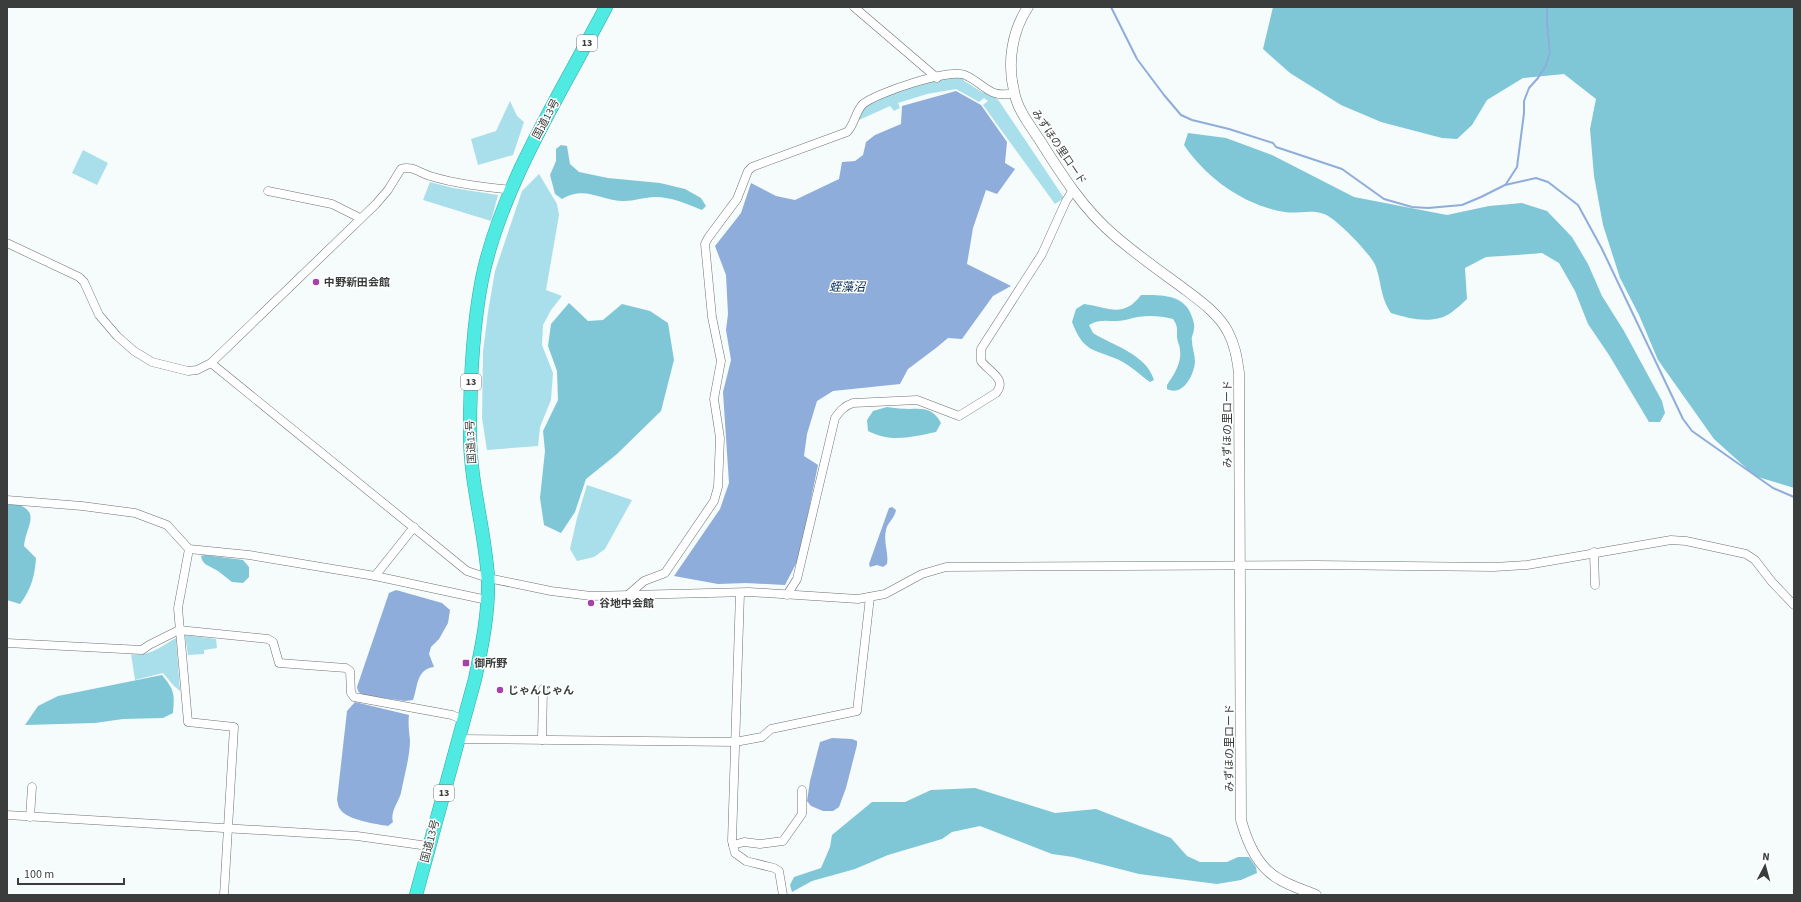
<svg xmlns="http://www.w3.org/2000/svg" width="1801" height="902" viewBox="0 0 1801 902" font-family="'Source Sans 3','Noto Sans JP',sans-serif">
<rect width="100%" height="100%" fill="#f6fbfc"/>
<g fill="#a9dfea">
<path d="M963 77 964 81C970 84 976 89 982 92 990 95 992 93 999 101L1064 198 1055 204 983 105 988 101 984 98 979 102 956 89 927 94 898 103 900 108 894 111 890 106 857 121 867 104 902 89 943 78Z"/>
<polygon points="510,101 517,116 524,122 513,155 478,165 471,139 496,131"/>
<polygon points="83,150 108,163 97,185 72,173"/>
<polygon points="539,174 557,204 559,215 546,290 562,296 551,310 543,325 542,345 553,373 551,400 540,427 538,446 487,450 482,418 483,352 488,312 495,271 522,191"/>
<polygon points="430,182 453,188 498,195 491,221 423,200"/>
<polygon points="587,485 632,500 605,549 594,557 577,561 570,549 577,518"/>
<polygon points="185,635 216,639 217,648 204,650 204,654 188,655"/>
<path d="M176 638 180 691 174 686 163 673 135 680 131 654C149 657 160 647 176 638Z"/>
</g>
<g fill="#7fc7d6">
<polygon points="1273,7 1794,7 1794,488 1755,476 1714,439 1658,360 1639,315 1620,278 1603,225 1594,176 1590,129 1596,99 1564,74 1523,78 1487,100 1472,125 1457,139 1442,138 1381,122 1341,105 1290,73 1263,49"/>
<path d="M1188 133 1226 138 1272 155 1354 197 1447 215 1489 206 1522 203 1547 211 1572 237 1588 264 1602 296 1624 331 1662 401 1665 413 1660 422H1649L1609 355 1588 324 1575 291 1559 263 1542 253 1517 255 1486 257 1465 268 1467 299C1462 304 1457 308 1452 312 1435 325 1410 319 1391 313 1380 296 1382 285 1376 267 1373 256 1335 217 1324 214 1312 209 1297 214 1285 212 1245 206 1206 178 1184 145Z"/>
<path d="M561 145 567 146 570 164 579 172 608 178 660 183 685 189 701 198 706 206 702 210C687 204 672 197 655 197 645 197 634 201 624 201 600 201 586 185 562 199L555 194 550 175 556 161V149Z"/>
<path d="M1141 295C1161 295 1185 294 1192 317 1193 320 1195 325 1194 329 1194 333 1191 336 1192 341 1192 347 1195 355 1195 362 1194 375 1183 397 1167 389V385C1174 375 1182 362 1180 350 1180 346 1177 341 1177 337 1177 329 1178 326 1173 319 1162 316 1149 315 1138 317 1131 318 1124 321 1117 321 1107 321 1098 319 1089 325L1093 333C1114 346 1146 354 1154 380L1150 382C1140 375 1129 364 1117 359 1092 349 1083 351 1072 322L1076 309 1084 304C1108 307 1123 319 1141 295Z"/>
<polygon points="569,303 588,321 603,320 622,304 650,311 668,323 674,360 661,411 617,454 586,479 575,512 561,533 544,525 540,498 545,451 543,431 558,400 557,371 548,346 551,324"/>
<path d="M887 407C895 408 902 409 910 409 924 408 934 409 941 423L936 432C911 437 892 443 868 431L867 420 873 411Z"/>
<path d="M13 503C43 511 26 525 24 546L36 558C35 575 31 590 20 604L7 600V505Z"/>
<polygon points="205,555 243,560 249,567 249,577 243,583 232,582 218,571 205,564 202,560 201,556"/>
<path d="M162 675C174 690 175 693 173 713L163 718 123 719 95 723 25 725 38 706 58 696Z"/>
<polygon points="975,788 1055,813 1096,809 1171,838 1187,856 1200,862 1227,862 1238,857 1249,857 1256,867 1257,873 1241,880 1217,884 1139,874 1073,857 1052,854 980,826 952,832 942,839 888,855 855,869 812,881 792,892 790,885 794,877 821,868 830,847 832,835 872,802 905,802 931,790"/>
</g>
<g fill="#8eaddb">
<polygon points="956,91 981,105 1007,142 1005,163 1015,169 997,194 986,190 973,228 967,264 1011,286 993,296 962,339 948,338 936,348 908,369 900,384 833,391 817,401 807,434 804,456 818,465 799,558 785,585 746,583 718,584 674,576 720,509 729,483 723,392 731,360 726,330 728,314 726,275 715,246 741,213 751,183 776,196 795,200 839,179 842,162 855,161 863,155 866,142 875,135 901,124 902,106"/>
<path d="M892 507 896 510C895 518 887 523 886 530 883 542 889 553 887 564L883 567 877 565 870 567 869 564 889 508Z"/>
<path d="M396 590 442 603 450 610 448 623 439 639 431 647 429 654 434 667C416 669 418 687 413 700L405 701 362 695 358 691 357 687 389 593Z"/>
<path d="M355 702 409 715C408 724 409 731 410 740 410 757 404 776 401 793 398 803 390 812 393 822L388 826C377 824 346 820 340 809 338 807 338 803 337 800L347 711Z"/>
<polygon points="832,738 852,739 857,741 857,745 846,788 839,807 833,811 823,811 811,806 807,801 810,781 820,742"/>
</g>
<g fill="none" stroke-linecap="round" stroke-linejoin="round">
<g stroke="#8eaddb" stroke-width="2">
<polyline points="1111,7 1137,59 1164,95 1181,115 1192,120 1229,129 1273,143 1276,147 1342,169 1384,199 1412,207 1428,208 1462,205 1481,197 1505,185 1536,178 1548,182 1578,205 1602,249 1683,419 1692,431 1773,488 1794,497"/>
<polyline points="1506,184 1517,167 1524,113 1524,101 1529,88 1538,78 1546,65 1550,53 1547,23 1547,7"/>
</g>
<g stroke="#6e7273" stroke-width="9">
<g id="minor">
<polyline points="854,7 937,78"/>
<polyline points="268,191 332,204 360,218"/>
<path d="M7 243 79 277 84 282 99 315 117 336 134 351 152 362 188 371 197 370 211 363 376 204 388 190 401 169C411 165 420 173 430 176 456 184 484 187 512 190"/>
<polyline points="211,363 467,571 488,578 551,591 591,596 749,592 858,599 885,594 922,574 946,567 1316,565 1494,567 1527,565 1671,540 1686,541 1746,554 1755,560 1772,582 1794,605"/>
<polyline points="7,500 82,506 135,513 167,525 189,549 249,555 375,576 487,600"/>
<polyline points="189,549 178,608 188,722 234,727 224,895"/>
<polyline points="1594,552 1595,585"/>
<polyline points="375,576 414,527"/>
<polyline points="740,593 732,841 735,853 746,861 774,868 779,871 783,895"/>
<path d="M628 595 644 581 665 573 714 501 718 487 720 438 714 399 721 361 712 317 705 244 708 238 737 199 748 171 752 167 847 132C855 124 855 112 863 104 876 93 950 68 965 75 985 84 989 99 1014 93"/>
<path d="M787 595 797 579 835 418C840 411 844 406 853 403L917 400 959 416 996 393C1008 379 989 372 981 361V349L1042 254 1066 201 1073 190"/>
<polyline points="7,643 142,650 149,645 179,630 268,639 273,642 279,663 346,668 350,671 351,693 354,697 452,715 463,720"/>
<polyline points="459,739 735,742 762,737 771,729 857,711 870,597"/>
<polyline points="542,740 543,689"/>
<polyline points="7,815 357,836 428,846"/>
<polyline points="30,817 32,787"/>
<polyline points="733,845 744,842 760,844 783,841 802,814 802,790"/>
</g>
</g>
<g stroke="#6e7273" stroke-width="11">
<path id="tertiary" d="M1028 7C1012 31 1007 63 1014 91 1017 109 1029 124 1039 139 1061 174 1084 210 1115 236 1137 255 1160 271 1183 288 1199 300 1219 314 1228 332 1235 345 1237 358 1239 373L1241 820C1247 842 1257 867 1279 879 1290 886 1304 890 1316 895"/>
</g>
<g stroke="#2baaa3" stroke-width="14">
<path id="trunk" d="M416 895 475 679C482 646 489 612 488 578 485 530 470 483 470 434 470 383 472 330 482 279 501 186 562 91 606 7"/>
</g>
<use href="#minor" stroke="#fff" stroke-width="8"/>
<use href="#tertiary" stroke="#fff" stroke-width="10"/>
<use href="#trunk" stroke="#4feae2" stroke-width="13"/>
</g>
<g fill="#a541a7" stroke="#fff" stroke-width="1.5">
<circle cx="316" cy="282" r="4"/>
<circle cx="591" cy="603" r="4"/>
<rect x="462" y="659" width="8" height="8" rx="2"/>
<circle cx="500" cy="690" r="4"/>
</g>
<g text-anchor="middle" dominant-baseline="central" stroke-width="3" stroke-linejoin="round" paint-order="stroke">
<g fill="#fff" stroke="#767777" stroke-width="1">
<rect x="577" y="35" width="20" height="16" rx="3"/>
<rect x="461" y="374" width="20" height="16" rx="3"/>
<rect x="434" y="785" width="20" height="16" rx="3"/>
</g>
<g font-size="10" font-weight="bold" fill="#3b3d3d">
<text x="587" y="43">13</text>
<text x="471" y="382">13</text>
<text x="444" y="793">13</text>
</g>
<g font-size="11" fill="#3b3d3d" stroke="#fff">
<text transform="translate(546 119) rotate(-62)">国道13号</text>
<text transform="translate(1059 147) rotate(56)">みずほの里ロード</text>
<text transform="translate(1227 424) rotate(-90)">みずほの里ロード</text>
<text transform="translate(471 442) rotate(-93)">国道13号</text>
<text transform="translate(1229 748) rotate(-90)">みずほの里ロード</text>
<text transform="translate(430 841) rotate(-75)">国道13号</text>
</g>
<g font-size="11" font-weight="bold" fill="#3b3d3d" stroke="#fff" text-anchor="start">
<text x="324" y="282">中野新田会館</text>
<text x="599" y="603">谷地中会館</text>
<text x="474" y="663">御所野</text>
<text x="508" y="690">じゃんじゃん</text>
</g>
<g font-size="12" font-style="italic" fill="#01295e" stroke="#fff">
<text x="847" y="287">蛭藻沼</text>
</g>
</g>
<rect width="1801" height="902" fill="none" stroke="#3b3d3d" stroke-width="16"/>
<g transform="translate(1765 866) rotate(6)" stroke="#ffffff" stroke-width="3" paint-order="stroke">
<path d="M0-3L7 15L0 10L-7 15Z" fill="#3b3d3d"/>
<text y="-6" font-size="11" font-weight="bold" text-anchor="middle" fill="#3b3d3d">N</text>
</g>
<path d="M18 878v6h106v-6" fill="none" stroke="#3b3d3d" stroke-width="2"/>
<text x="24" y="878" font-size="12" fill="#3b3d3d" stroke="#ffffff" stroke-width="3" paint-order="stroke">100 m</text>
</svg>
